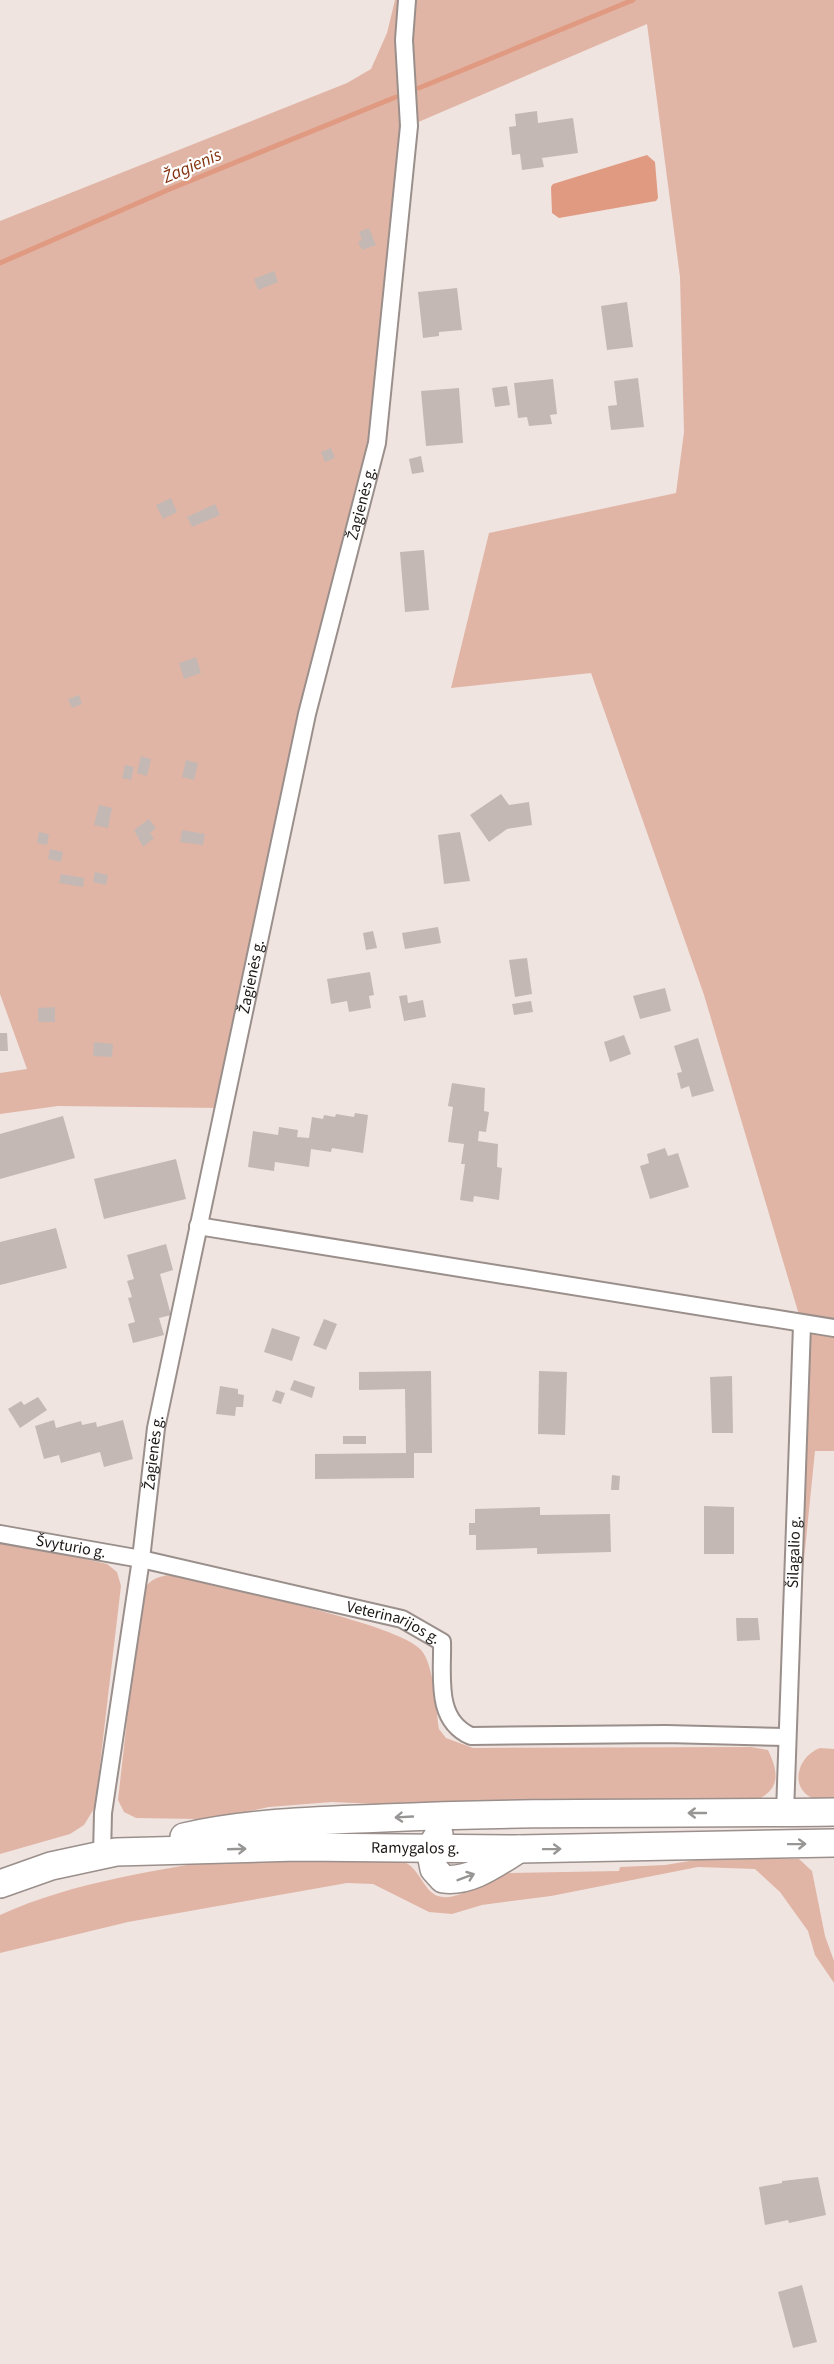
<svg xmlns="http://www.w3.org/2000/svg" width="834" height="2364" viewBox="0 0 834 2364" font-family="'Source Sans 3',sans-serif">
<rect width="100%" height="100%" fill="#f0e4e0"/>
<g fill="#e1b5a6">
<polygon points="395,0 834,0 834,1451 815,1451 786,1737 802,1325 704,995 591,673 451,688 489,533 676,493 684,432 680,277 647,24 409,126 368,463 219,1108 58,1106 0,1114 0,1073 27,1069 0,994 0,221 347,83 371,69 387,33"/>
<polygon points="0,1540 107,1564 117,1572 121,1586 95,1807 84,1825 70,1834 0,1854"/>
<path d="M168 1575C213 1586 397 1622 421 1650 434 1664 436 1709 439 1729L446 1738 473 1748 751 1747 768 1750C780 1775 780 1791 752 1802L419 1806 332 1802 269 1807 219 1818 196 1819 136 1818 124 1812 118 1800 141 1595C147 1582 153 1578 168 1575Z"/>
<path d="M820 1748 834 1749V1802C786 1803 792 1758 820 1748Z"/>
<path d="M241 1856 402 1861C416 1866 420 1880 430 1891 450 1911 487 1876 509 1873L619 1871 620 1867 665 1865 708 1858 799 1859 812 1871 825 1936 834 1961V1983L815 1955 808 1931 780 1892 755 1869 698 1867 551 1896 482 1905 452 1914 429 1912 373 1884 347 1883 128 1922 0 1953V1915C74 1881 161 1870 241 1856Z"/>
</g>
<polygon fill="#e09a81" points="647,155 655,162 658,198 656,201 559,218 552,213 551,187 553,184"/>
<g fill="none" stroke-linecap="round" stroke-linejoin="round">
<g stroke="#e09a81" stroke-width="5">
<polyline points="419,88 633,0"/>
<polyline points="0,263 170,189 396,97"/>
</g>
</g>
<g fill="#c3b8b4">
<polygon points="537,111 538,123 573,118 578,153 542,158 544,167 522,170 520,154 512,155 509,127 516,126 515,114"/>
<polygon points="369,228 376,245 362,250 358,242 362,240 359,232"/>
<polygon points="274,271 278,282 258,290 254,279"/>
<polygon points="457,288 462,330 439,332 439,336 423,338 418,292"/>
<polygon points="627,302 633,347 607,350 601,306"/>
<polygon points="638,378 644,427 611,430 608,406 617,405 614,381"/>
<polygon points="553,379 557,414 550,415 552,424 529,426 527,417 518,418 514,383"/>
<polygon points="507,386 510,405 495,407 492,388"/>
<polygon points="459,388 463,443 426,446 421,391"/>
<polygon points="331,448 335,458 325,462 321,452"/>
<polygon points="421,456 424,472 412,474 409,459"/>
<polygon points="171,498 177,512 163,519 156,505"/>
<polygon points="215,504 220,515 192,527 187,517"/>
<polygon points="424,550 429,610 405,612 400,552"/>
<polygon points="196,657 201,673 184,679 179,663"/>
<polygon points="79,695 82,704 72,708 68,699"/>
<polygon points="141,756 151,759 147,776 137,773"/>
<polygon points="186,760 198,763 194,780 182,777"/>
<polygon points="125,765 134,767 131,780 122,778"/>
<polygon points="501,794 509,805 529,802 532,825 507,829 489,842 470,815"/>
<polygon points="99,805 112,808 108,828 94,825"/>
<polygon points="149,819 156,828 150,833 154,838 143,847 134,830"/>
<polygon points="182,830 205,834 203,845 180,842"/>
<polygon points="39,832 49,834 47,845 37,843"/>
<polygon points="460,832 470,881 444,884 438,835"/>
<polygon points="50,849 63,852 61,862 48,859"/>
<polygon points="95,872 108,875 106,885 93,882"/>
<polygon points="61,874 84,878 83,887 59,883"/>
<polygon points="438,927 441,943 405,949 402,933"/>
<polygon points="373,931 377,948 366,950 363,933"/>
<polygon points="527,958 532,994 515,997 509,960"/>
<polygon points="370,972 374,995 369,996 371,1008 349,1012 347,1001 331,1004 327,979"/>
<polygon points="665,988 671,1011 640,1019 633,996"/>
<polygon points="407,995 408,1003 423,1000 426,1017 404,1021 399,996"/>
<polygon points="531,1001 533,1012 514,1015 512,1004"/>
<polygon points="55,1007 55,1022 38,1022 38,1008"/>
<polygon points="0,1033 7,1033 8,1051 0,1051"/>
<polygon points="624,1035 631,1054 610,1062 604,1042"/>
<polygon points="698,1038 714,1091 692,1097 689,1086 681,1089 677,1073 682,1072 674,1046"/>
<polygon points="94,1042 113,1044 112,1057 93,1056"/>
<polygon points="452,1083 485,1088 484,1111 489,1112 486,1132 479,1131 478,1141 498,1144 497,1167 502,1168 499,1200 474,1196 473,1202 460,1200 465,1164 461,1164 464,1144 448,1142 453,1107 448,1106"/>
<polygon points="355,1113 368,1115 363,1153 332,1148 331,1152 311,1149 309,1167 275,1162 274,1171 248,1167 253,1131 278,1135 279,1127 298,1130 297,1137 309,1138 312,1117 323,1119 324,1115 335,1117 336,1114 354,1117"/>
<polygon points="63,1116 75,1158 0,1179 0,1134"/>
<polygon points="665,1148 668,1156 678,1153 689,1187 650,1199 640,1166 649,1163 647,1154"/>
<polygon points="176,1159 186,1199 104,1219 94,1179"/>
<polygon points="56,1228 67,1268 0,1285 0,1242"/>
<polygon points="166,1244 173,1270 160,1274 171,1315 159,1318 164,1335 133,1343 128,1324 135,1322 128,1298 132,1297 127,1281 134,1279 127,1255"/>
<polygon points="324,1319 337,1324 326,1350 313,1345"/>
<polygon points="272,1328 300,1337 292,1361 264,1352"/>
<polygon points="431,1371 432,1453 414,1453 414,1478 315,1479 315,1454 406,1453 405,1389 359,1390 359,1372"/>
<polygon points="539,1371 567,1372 565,1435 538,1434"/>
<polygon points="732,1376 733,1433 712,1433 710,1377"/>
<polygon points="294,1380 315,1387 312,1398 290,1390"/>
<polygon points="220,1386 238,1389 238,1394 244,1395 243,1407 236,1407 235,1416 216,1414"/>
<polygon points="276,1390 285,1393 281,1404 272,1401"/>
<polygon points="38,1397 47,1410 20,1428 8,1409 21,1401 24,1405"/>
<polygon points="54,1420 56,1428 81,1421 82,1425 96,1422 97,1427 123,1420 133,1459 104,1467 100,1452 61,1463 59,1455 44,1459 35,1426"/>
<rect x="343" y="1436" width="23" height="8"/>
<polygon points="612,1475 620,1476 619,1490 611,1490"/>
<polygon points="704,1506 734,1507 734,1554 704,1554"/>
<polygon points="540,1507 540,1515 610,1514 611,1552 537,1554 537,1548 476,1550 476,1535 469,1535 469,1523 475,1523 475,1509"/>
<polygon points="736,1618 758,1618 760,1640 737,1641"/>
<polygon points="818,2177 826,2215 789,2223 788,2220 765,2225 759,2187 782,2183 782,2181"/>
<polygon points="802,2285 817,2342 793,2348 778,2292"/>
</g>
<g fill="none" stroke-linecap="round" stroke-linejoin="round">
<g stroke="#9a8f8b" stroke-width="20">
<g id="minor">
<polyline points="198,1226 834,1328"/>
<path id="s1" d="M0 1534 141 1559 402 1619 442 1642C443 1675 434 1720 471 1736L666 1734 786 1737"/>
<path id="s2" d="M785 1813 802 1325"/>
<path id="s3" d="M102 1855 103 1813 141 1559 156 1428 307 714 377 443 409 126 404 40 407 0"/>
</g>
</g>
<g stroke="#9a8f8b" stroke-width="30">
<g id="trunk">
<path d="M439 1834 430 1849 434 1869 443 1879C470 1883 496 1863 519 1849"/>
<path d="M184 1837C249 1822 317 1821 383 1818 533 1811 684 1814 834 1812"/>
<path id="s4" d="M0 1884 51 1866 116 1852 297 1847 519 1849 834 1843"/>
</g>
</g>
<use href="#minor" stroke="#fff" stroke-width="16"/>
<use href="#trunk" stroke="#fff" stroke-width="27"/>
</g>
<defs><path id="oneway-shaft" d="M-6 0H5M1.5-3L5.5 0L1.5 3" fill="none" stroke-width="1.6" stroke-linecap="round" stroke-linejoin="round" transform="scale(1.5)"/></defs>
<g stroke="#989695">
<use href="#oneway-shaft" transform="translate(697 1813) rotate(180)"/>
<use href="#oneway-shaft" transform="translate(404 1817) rotate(177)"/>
<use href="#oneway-shaft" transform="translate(797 1844) rotate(-1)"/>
<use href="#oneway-shaft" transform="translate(237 1849) rotate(-2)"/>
<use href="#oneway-shaft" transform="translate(552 1849) rotate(-1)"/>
<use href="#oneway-shaft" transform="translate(466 1877) rotate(-21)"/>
</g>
<g text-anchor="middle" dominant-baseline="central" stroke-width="4.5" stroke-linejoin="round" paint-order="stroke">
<g font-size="16" fill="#1a1614" stroke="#fff">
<text stroke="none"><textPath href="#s3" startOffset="1378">Žagienės g.</textPath></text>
<text stroke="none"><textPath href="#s3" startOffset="892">Žagienės g.</textPath></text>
<text stroke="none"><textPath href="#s3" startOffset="406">Žagienės g.</textPath></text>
<text stroke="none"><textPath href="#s1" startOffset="72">Švyturio g.</textPath></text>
<text stroke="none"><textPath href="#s2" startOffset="261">Šilagalio g.</textPath></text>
<text stroke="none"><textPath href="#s1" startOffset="404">Veterinarijos g.</textPath></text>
<text stroke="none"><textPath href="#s4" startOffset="420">Ramygalos g.</textPath></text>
</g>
<g font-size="18" font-style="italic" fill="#83320e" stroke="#fff">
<text transform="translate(192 166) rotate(-23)">Žagienis</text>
</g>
</g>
</svg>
